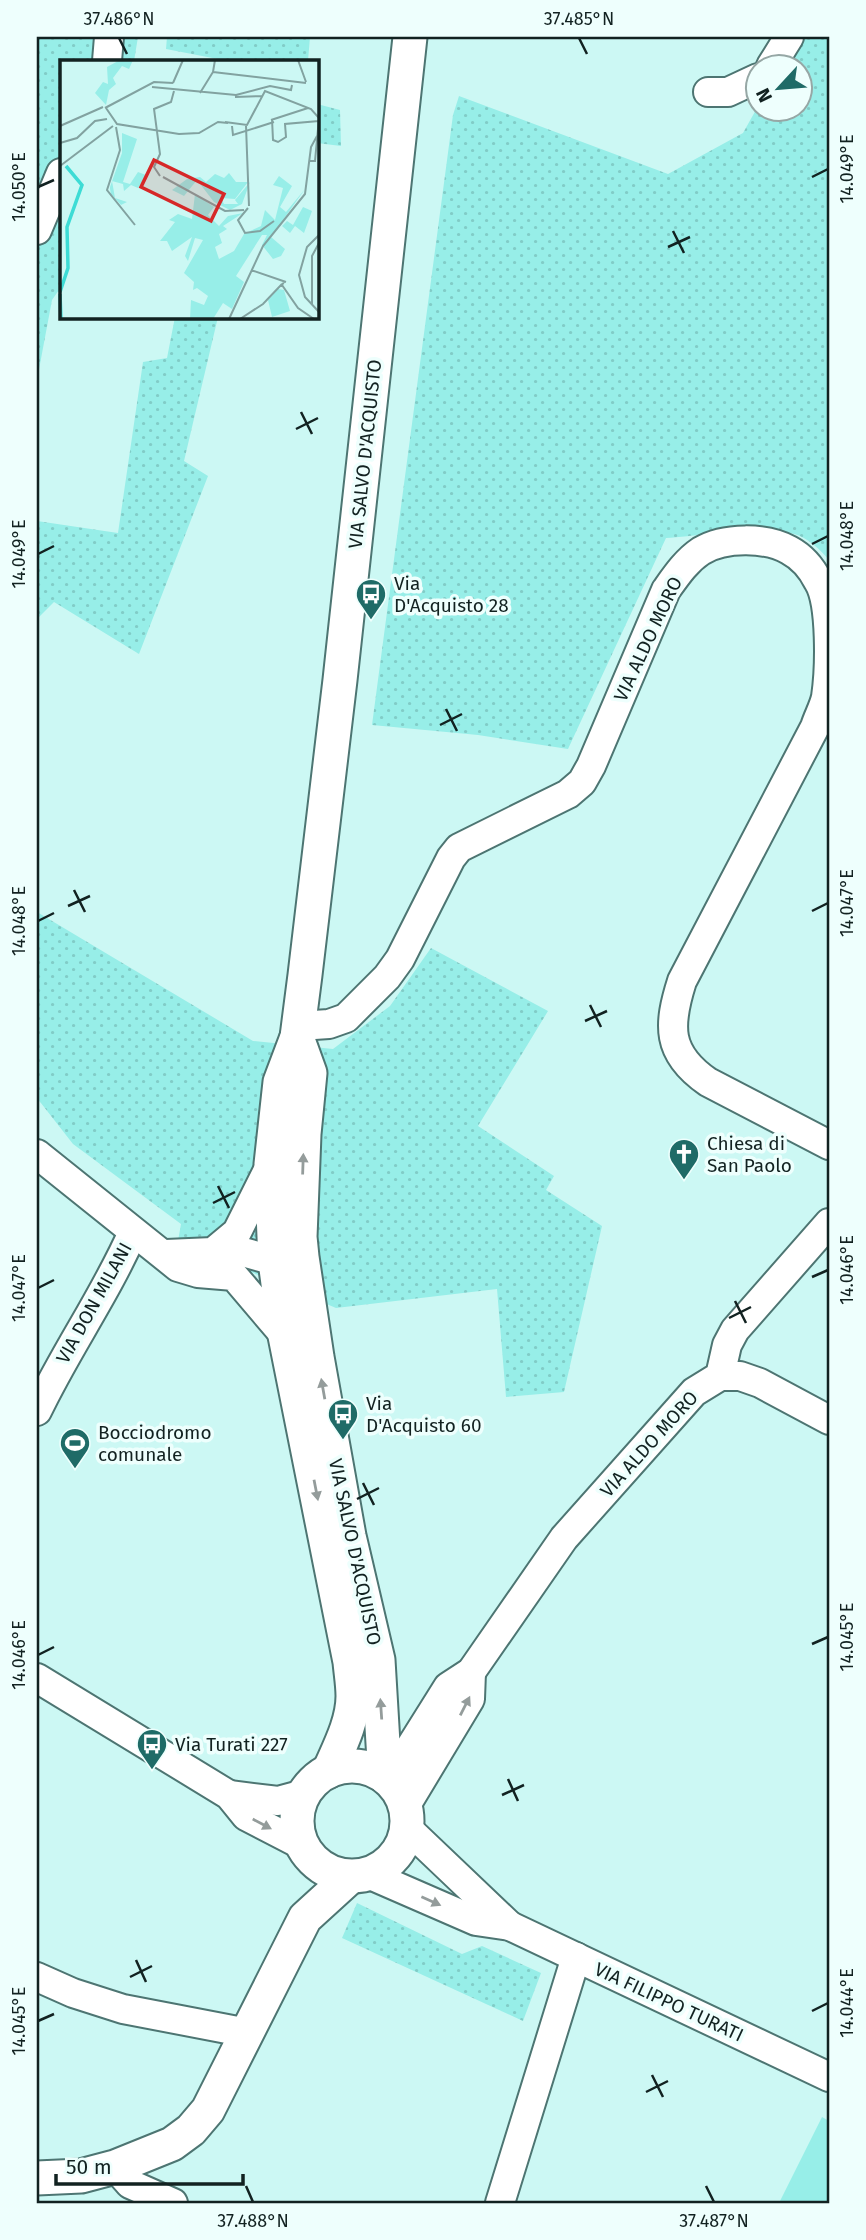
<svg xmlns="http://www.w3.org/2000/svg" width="866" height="2240" viewBox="0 0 866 2240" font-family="'Fira Sans',sans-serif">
<defs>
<pattern id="grass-dots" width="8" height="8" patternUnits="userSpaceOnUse" patternTransform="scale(1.75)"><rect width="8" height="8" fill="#97eee8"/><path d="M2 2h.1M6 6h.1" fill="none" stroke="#81ccc7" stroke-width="1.8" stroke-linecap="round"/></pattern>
</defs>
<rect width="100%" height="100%" fill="#ccf8f4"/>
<g fill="url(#grass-dots)">
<polygon points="37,37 138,37 134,61 61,61 61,287 52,300 37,380"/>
<polygon points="167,37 310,37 308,61 228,61 166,49"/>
<path d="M794 37H829V560C821 550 807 537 794 534 760 525 702 536 666 538L568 749 478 735 372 725 453 115 459 96 668 174 743 133 757 108H800V66H781Z"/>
<polygon points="317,104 340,110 341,146 317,143"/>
<polygon points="175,317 218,317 184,461 208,476 139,654 54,602 37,619 37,521 118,533 143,362 167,358"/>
<polygon points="37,912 253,1041 333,1049 390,1006 431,948 548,1011 478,1126 554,1176 546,1190 602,1226 564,1392 506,1397 497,1289 336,1308 178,1241 181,1224 73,1144 37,1098"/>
<polygon points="357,1903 462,1954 482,1946 541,1973 523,2021 342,1938"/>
</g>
<polygon fill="#97eee8" points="822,2117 829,2121 829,2203 779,2203"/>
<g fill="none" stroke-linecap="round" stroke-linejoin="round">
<g stroke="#4d7572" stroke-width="32">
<g id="minor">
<polyline points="107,61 109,37"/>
<polyline points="771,66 789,37"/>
<polyline points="708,92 728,92 758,78"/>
<polyline points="37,230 61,173"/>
<path d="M299 1026 329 1024 346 1018 387 977 400 959 451 858 459 848 568 794 582 782 591 766 666 590C676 576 686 561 701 551 724 537 766 537 789 550 802 557 812 569 818 581 832 603 830 670 826 697 824 707 818 717 815 727L682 981C668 1025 666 1053 708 1082L829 1145"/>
<polyline points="37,1154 178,1267 198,1273 234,1276 285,1336"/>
<polyline points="213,1252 243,1252 275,1261"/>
<polyline points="166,1254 213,1252 237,1232 271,1164"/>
<polyline points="720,1376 740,1376 760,1383 829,1420"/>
<path d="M37 1411C66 1350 106 1294 133 1232"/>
<polyline points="37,1678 229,1795 246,1816 302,1845"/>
<polyline points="389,1781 448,1687 471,1672 564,1538 694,1392 720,1376 727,1345 735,1330 829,1223"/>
<polyline points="229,1795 278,1801 304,1794"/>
<polyline points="405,1807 470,1699 471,1672"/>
<polyline points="407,1828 510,1926"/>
<polyline points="368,1874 476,1921 510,1926 829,2077"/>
<polyline points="37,1977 73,1993 123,2009 248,2033"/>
<polyline points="115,2167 130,2184 173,2203"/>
<polyline points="500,2203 576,1957"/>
</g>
</g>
<g stroke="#4d7572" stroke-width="37">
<g id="tertiary">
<polyline points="297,1037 310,1073 304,1134 300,1237 302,1257 317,1357 349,1536 378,1660 385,1777"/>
<circle cx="352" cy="1821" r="55"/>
<path d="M329 1771C339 1748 353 1722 353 1696 353 1685 351 1673 350 1662L285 1336 275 1261 271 1164 280 1082 297 1037 305 975 340 680 410 37"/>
<polyline points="37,2178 81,2176 115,2167 172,2144 191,2130 208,2110 305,1918 350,1877"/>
</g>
</g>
<use href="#minor" stroke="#fff" stroke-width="28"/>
<use href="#tertiary" stroke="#fff" stroke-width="33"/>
</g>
<defs><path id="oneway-solid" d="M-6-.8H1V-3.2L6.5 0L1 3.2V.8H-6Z" transform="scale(1.75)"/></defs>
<g fill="#949c9b">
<use href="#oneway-solid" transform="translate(303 1164) rotate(-88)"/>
<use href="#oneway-solid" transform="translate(323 1389) rotate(-100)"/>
<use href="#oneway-solid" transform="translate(316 1490) rotate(79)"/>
<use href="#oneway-solid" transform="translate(465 1706) rotate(-63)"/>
<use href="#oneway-solid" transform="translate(381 1709) rotate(-94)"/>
<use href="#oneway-solid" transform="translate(262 1824) rotate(28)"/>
<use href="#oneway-solid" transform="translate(431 1901) rotate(24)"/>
</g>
<path fill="none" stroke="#122221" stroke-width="2.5" d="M119 38 127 54M579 38 587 54M812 177 828 169M38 187 54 180M673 231 684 253M668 247 690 237M301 412 312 434M296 429 318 418M812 544 828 536M38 554 54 546M446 709 457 731M440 725 462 714M74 890 85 912M68 906 90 896M812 911 828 903M38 921 54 913M590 1005 601 1027M585 1021 607 1011M218 1186 229 1208M213 1203 235 1192M812 1277 828 1270M38 1288 54 1280M735 1301 746 1323M729 1318 751 1307M363 1483 374 1505M357 1499 379 1488M812 1644 828 1637M38 1655 54 1647M508 1779 518 1801M502 1795 524 1785M136 1960 146 1982M130 1977 152 1966M812 2011 828 2003M38 2021 54 2014M652 2075 663 2097M646 2092 668 2081M246 2186 253 2202M706 2186 714 2202"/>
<defs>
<g id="bus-pin" transform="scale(1.575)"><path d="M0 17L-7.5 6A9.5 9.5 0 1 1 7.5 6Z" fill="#1f6b67" stroke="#eefffd"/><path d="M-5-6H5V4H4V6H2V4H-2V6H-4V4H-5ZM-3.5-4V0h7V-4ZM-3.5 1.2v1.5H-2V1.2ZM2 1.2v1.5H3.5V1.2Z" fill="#fff"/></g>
<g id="church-pin" transform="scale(1.575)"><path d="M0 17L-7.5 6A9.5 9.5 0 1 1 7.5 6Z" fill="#1f6b67" stroke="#eefffd"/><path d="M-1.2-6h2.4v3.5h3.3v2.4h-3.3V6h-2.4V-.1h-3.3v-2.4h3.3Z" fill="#fff"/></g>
<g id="stadium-pin" transform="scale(1.575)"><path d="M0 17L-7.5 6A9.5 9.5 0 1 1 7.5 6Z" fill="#1f6b67" stroke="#eefffd"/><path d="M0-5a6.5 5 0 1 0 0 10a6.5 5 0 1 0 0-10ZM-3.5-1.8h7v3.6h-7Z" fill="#fff"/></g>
</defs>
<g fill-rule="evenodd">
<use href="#bus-pin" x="371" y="594"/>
<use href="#church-pin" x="684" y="1154"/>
<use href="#bus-pin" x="343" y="1414"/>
<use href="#stadium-pin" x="75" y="1443"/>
<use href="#bus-pin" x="152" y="1744"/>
</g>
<g text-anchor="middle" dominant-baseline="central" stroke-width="7" stroke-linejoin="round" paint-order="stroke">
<g font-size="19" fill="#122221" stroke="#eefffd">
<text transform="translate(365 454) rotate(-84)">VIA SALVO D'ACQUISTO</text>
<text transform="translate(648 639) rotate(-65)">VIA ALDO MORO</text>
<text transform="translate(94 1303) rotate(-61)">VIA DON MILANI</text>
<text transform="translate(649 1444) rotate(-48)">VIA ALDO MORO</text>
<text transform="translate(355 1552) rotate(78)">VIA SALVO D'ACQUISTO</text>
<text transform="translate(669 2002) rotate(25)">VIA FILIPPO TURATI</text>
</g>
<g font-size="19" fill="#122221" stroke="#eefffd" text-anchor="start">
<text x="394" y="583">Via<tspan x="394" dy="22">D'Acquisto 28</tspan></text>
<text x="707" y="1143">Chiesa di<tspan x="707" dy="22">San Paolo</tspan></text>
<text x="366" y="1403">Via<tspan x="366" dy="22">D'Acquisto 60</tspan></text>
<text x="98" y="1432">Bocciodromo<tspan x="98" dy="22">comunale</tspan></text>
<text x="175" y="1744">Via Turati 227</text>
</g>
</g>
<g transform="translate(60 60)">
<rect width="259" height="259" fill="#ccf8f4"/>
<path d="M60 0H73L69 9 62 6 53 18 56 24 49 30 46 45 35 33 43 22 48 24 47 7ZM62 73 77 79 63 122 70 124 78 112 86 115 78 128 71 125 64 131 63 124 52 121 55 138 67 142 61 145 51 134 50 129V127L62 93ZM169 113 176 122H188L175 139 161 138 164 144H178L175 140 190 122 182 144 170 150 154 142 137 120 124 136 112 130 127 119 140 117 146 122 155 114 164 118ZM219 116 232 126 220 147 226 152 245 129 211 177 225 189 221 196 213 199 202 185 207 175H202L176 216 184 222 172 249 163 243 153 259H130L131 240 144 245 148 236 137 228 133 230 134 222 124 213 143 180 135 178 128 201 125 196 132 177 112 191 107 181H100L115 162 109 160 118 154 132 159 135 134 154 147 148 155 159 166 168 156 183 153 163 166 167 169 159 174 162 183 155 187 159 199 174 191 184 174 201 166 205 150 215 160 223 128 213 125ZM243 147 252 151 244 173 235 166 230 173 222 166 227 161 233 165ZM218 229 224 230 230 251 212 257 208 240Z" fill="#97eee8"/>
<path fill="none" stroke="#3ddcd5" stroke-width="3.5" d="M0 232 8 208 7 167 22 125 6 106M0 234 1 259"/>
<path fill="none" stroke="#82a2a0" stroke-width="2" d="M238 0 246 22M153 12 246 23M113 23 123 0M92 27 176 35 210 26 231 30 232 25M140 33 153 12 155 0M175 37 202 36M45 48 94 22 113 23M46 48 57 64 119 74 139 73 158 62 168 63M212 59 213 80 218 82 226 77 225 64 259 61M211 60 248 48M165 62 187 65 205 31 251 49 259 58 255 101H249M0 66 43 47M172 66 173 75 214 62M186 66 189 146M56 67 60 90 47 130 75 165M0 83 17 78 35 61 47 59M0 106 53 66M100 116 94 107 100 94 94 49 111 42 114 31M103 117 165 151 184 150M188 148 178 160 185 173 200 171 214 161M259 175 247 187 239 215 245 237 259 252M191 210 226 222M224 222 222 225 238 248 254 259M252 244V196L259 183M169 259 203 186 245 134 251 87 257 76M180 259 203 244 222 224"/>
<path fill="#d62828" fill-opacity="0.15" stroke="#d62828" stroke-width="3.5" d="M94 100 164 134 151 161 81 127Z"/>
<rect width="259" height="259" fill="none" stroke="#122221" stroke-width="3.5"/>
</g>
<rect width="866" height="2240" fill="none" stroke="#eefffd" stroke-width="77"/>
<g transform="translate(779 88) rotate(244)"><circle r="33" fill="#eefffd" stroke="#96a7a5" stroke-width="2"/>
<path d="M0-5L12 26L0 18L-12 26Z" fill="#1f6b67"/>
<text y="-10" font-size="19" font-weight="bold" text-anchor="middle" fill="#122221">N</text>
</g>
<path d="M56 2174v10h187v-10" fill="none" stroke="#122221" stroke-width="3.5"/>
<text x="66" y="2174" font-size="21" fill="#122221" stroke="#eefffd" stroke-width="5" paint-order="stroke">50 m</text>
<rect x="38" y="38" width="790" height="2164" fill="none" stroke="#122221" stroke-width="2.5"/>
<g font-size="18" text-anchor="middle" fill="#122221">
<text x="119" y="25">37.486°N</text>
<text x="579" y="25">37.485°N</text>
<text transform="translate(847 169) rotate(-90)" y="6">14.049°E</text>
<text transform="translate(19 187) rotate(-90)" y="6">14.050°E</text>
<text transform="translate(847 536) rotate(-90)" y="6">14.048°E</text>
<text transform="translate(19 554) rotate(-90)" y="6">14.049°E</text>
<text transform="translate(847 903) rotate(-90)" y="6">14.047°E</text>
<text transform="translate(19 921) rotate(-90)" y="6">14.048°E</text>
<text transform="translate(847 1270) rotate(-90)" y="6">14.046°E</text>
<text transform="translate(19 1288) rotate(-90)" y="6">14.047°E</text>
<text transform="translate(847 1637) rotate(-90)" y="6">14.045°E</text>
<text transform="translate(19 1655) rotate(-90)" y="6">14.046°E</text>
<text transform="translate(847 2003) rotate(-90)" y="6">14.044°E</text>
<text transform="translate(19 2021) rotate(-90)" y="6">14.045°E</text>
<text x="253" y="2227">37.488°N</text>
<text x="714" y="2227">37.487°N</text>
</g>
</svg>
